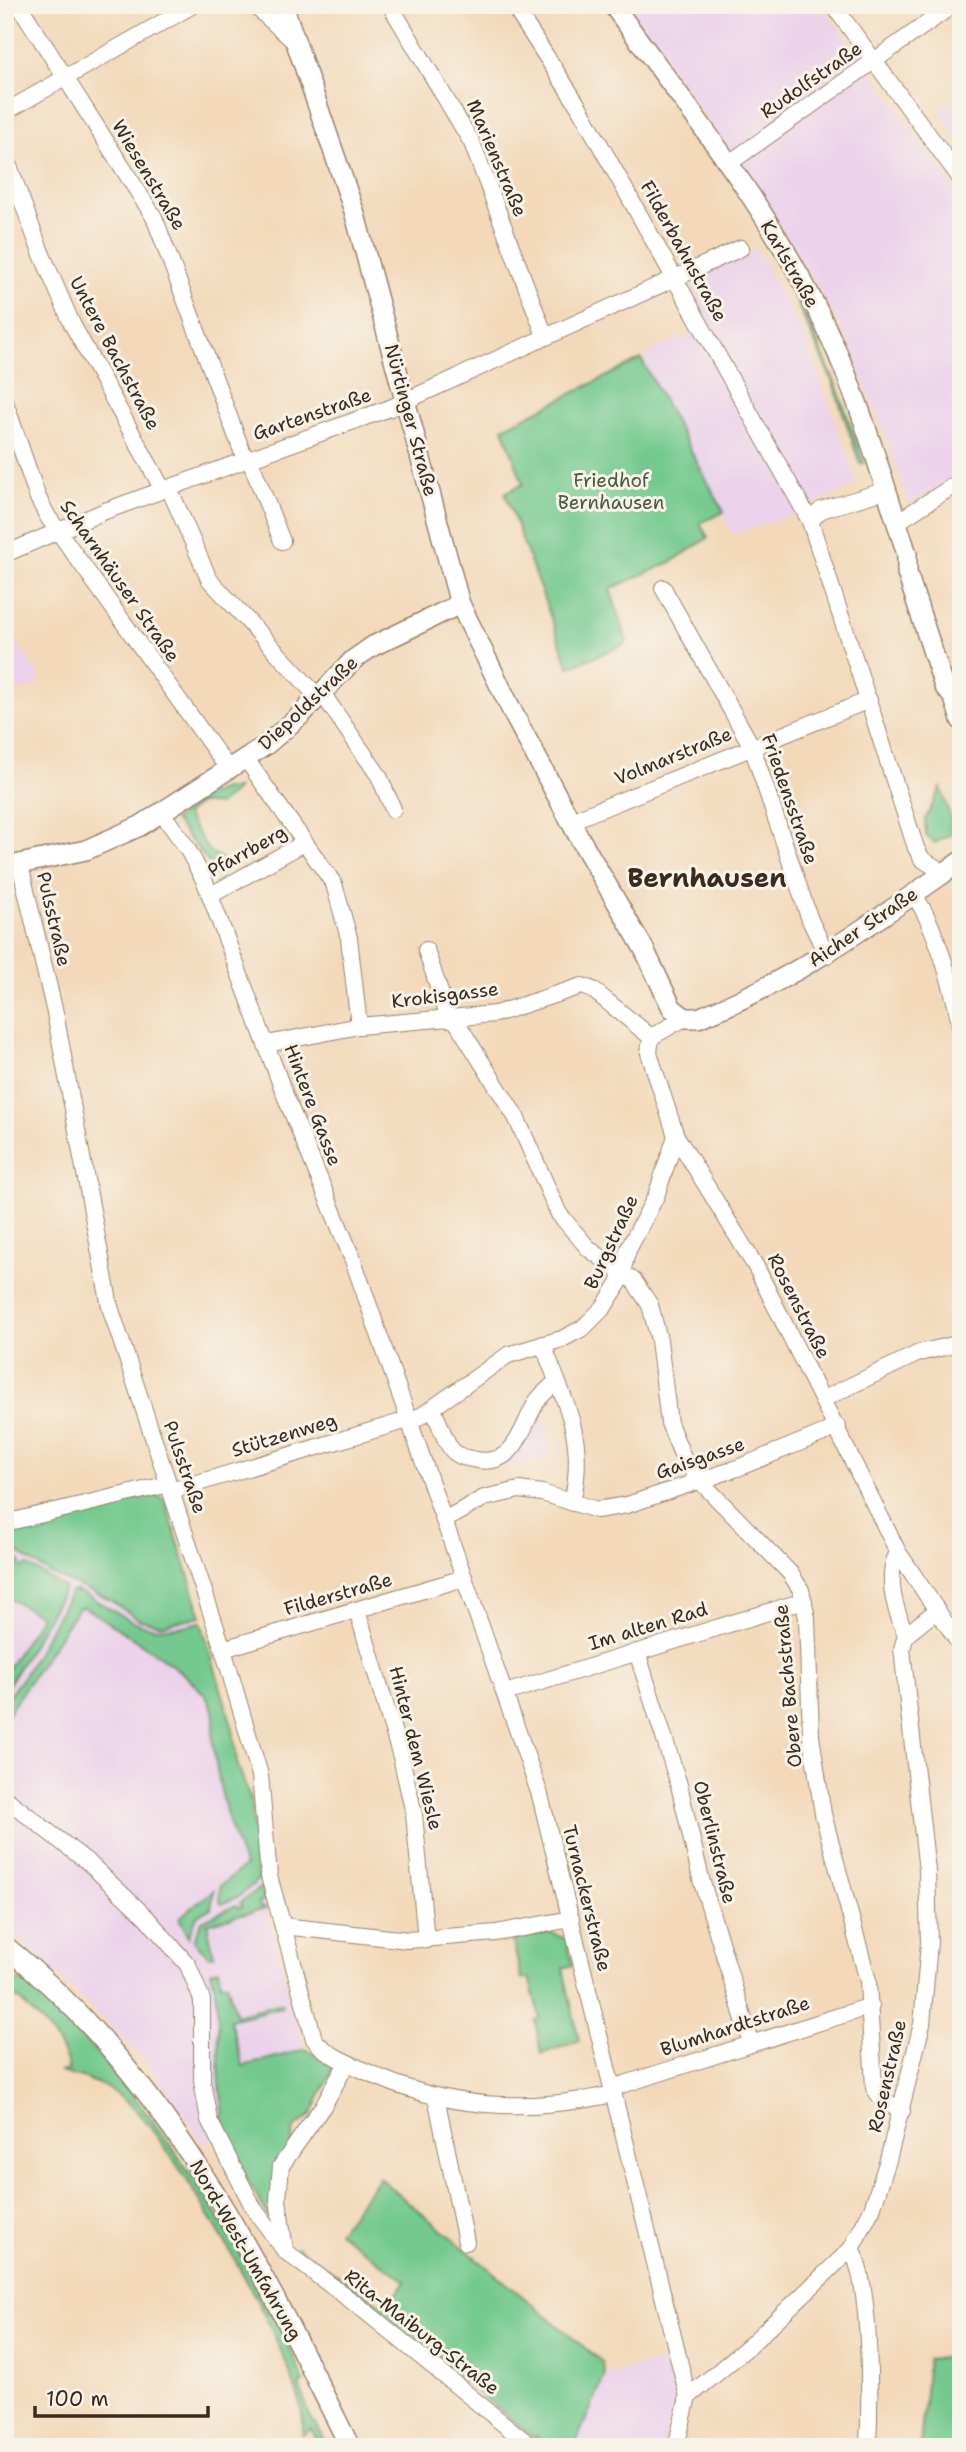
<svg xmlns="http://www.w3.org/2000/svg" width="966" height="2452" viewBox="0 0 966 2452" font-family="'Shantell Sans',sans-serif">
<rect width="100%" height="100%" fill="#f7f3e8"/>
<filter id="ink" filterUnits="userSpaceOnUse"><feTurbulence type="fractalNoise" baseFrequency=".0143" numOctaves="2"/><feDisplacementMap in="SourceGraphic" scale="14" xChannelSelector="R" yChannelSelector="G"/><feConvolveMatrix kernelMatrix="1 2 1 2 8 2 1 2 1" color-interpolation-filters="sRGB"/></filter>
<filter id="wash" filterUnits="userSpaceOnUse"><feTurbulence type="fractalNoise" baseFrequency=".00686" numOctaves="4" result="noise"/><feDisplacementMap in="SourceGraphic" scale="28" xChannelSelector="R" yChannelSelector="G"/><feGaussianBlur stdDeviation="1.57" result="paint"/><feColorMatrix in="noise" values="0 0 0 0 0 0 0 0 0 0 0 0 0 0 0 0 0 1.4 0 .05"/><feComposite in="paint" operator="in"/></filter>
<g filter="url(#wash)">
<rect width="100%" height="100%" fill="#f3d9ba"/>
<g fill="#ecd1ea">
<polygon points="626,5 822,5 961,196 961,474 910,505 885,434 839,325 772,212"/>
<polygon points="961,95 961,145 940,110"/>
<polygon points="757,250 804,337 858,484 793,515 733,534 643,360 659,347 711,329 693,293 700,275"/>
<polygon points="5,627 41,678 36,686 5,693"/>
<polygon points="546,1421 549,1459 502,1467 532,1425"/>
<polygon points="160,1502 211,1659 254,1863 305,2053 297,2114 203,2143 143,2058 5,1927 5,1537"/>
<polygon points="669,2360 676,2399 663,2447 574,2447 605,2375"/>
</g>
<g fill="#73c98e" stroke="#577a56" stroke-width="2">
<polygon points="783,266 836,384 864,463 860,464 833,383 781,267"/>
<polygon points="641,359 724,512 700,523 708,538 671,562 610,589 627,641 624,645 569,667 505,493 523,484 503,428"/>
<polygon points="941,788 952,822 948,827 953,833 935,843 926,836 925,820"/>
<polygon points="224,789 237,789 219,805 199,803 186,815 208,850 223,860 220,864 222,874 219,875 174,820 205,796"/>
<polygon points="154,1494 165,1500 201,1616 163,1625 140,1620 108,1599 49,1573 5,1544 5,1529"/>
<polygon points="5,1551 21,1562 20,1565 24,1568 27,1565 65,1588 5,1691 5,1673 41,1616 5,1596"/>
<path d="M76 1590V1593L80 1592C132 1618 139 1639 201 1622L233 1729 237 1763 252 1804 255 1862 259 1879 240 1896 222 1904 220 1902V1886L245 1866C228 1827 218 1784 213 1742 211 1728 218 1719 211 1705 197 1674 115 1628 84 1607L78 1608 5 1718V1701L25 1674 71 1592Z"/>
<polygon points="261,1887 265,1901 259,1902 260,1907 267,1908 207,1924 214,1955 209,1956 194,1941 202,1921 236,1905 238,1908 242,1906 240,1903"/>
<polygon points="214,1890 211,1908 197,1916 189,1937 179,1918"/>
<polygon points="551,1933 566,1939 573,1965 563,1968 579,2041 541,2054 535,2020 540,2018 529,1978 521,1979 513,1940"/>
<path d="M218 1969 221 1984 227 1983 236 2015 281 2003 282 2007 230 2020 243 2066 306 2049 334 2067 311 2115 294 2128 277 2219 271 2222 231 2150 216 2117 224 2113C214 2065 224 2018 211 1971Z"/>
<path d="M17 1980C39 1984 58 2012 73 2027 147 2106 208 2191 258 2287 275 2319 292 2349 304 2383L299 2385 312 2422 316 2424 329 2447H322L311 2429 302 2435C317 2383 176 2149 134 2109 108 2084 94 2081 60 2072L69 2070C63 2041 38 2018 18 1998L5 2001V1984Z"/>
<polygon points="379,2178 602,2362 605,2375 574,2447 547,2447 537,2436 534,2438 369,2304 310,2264 295,2251 297,2247 386,2308 406,2281 338,2232"/>
<polygon points="961,2356 961,2447 920,2447 928,2359"/>
</g>
</g>
<g filter="url(#ink)">
<g fill="none" stroke-linecap="round" stroke-linejoin="round">
<g stroke="#97826c" stroke-width="18">
<g id="minor">
<polyline points="19,5 154,217 245,459"/>
<polyline points="254,5 296,43"/>
<polyline points="390,5 472,143 545,336"/>
<polyline points="513,5 579,107 810,521 916,848 922,859 944,873"/>
<polyline points="833,5 961,179"/>
<polyline points="5,112 193,5"/>
<polyline points="5,155 40,250 72,324 163,490"/>
<polyline points="728,164 953,5"/>
<polyline points="5,402 38,498 48,517 229,770"/>
<polyline points="249,458 282,541"/>
<polyline points="169,488 209,579 318,697"/>
<polyline points="810,521 821,510 887,490"/>
<polyline points="897,522 961,481"/>
<polyline points="5,554 105,511 390,408 741,248"/>
<polyline points="663,588 752,747 810,920 827,955"/>
<polyline points="322,693 379,776 393,809"/>
<polyline points="246,759 334,884 349,938 359,1026"/>
<polyline points="162,813 187,848 205,882 286,1098 353,1260 540,1795 688,2397 676,2447"/>
<polyline points="571,821 869,700"/>
<path d="M20 865 55 1013 110 1307 223 1649 260 1775 269 1876 314 2039C325 2054 346 2062 363 2070 444 2110 527 2113 614 2094"/>
<path d="M913 894C935 922 955 994 961 1030"/>
<polyline points="211,895 304,843"/>
<polyline points="426,950 449,1019"/>
<polyline points="454,1018 516,1117 559,1214 589,1249 634,1281 650,1305 659,1340 669,1423 683,1457 700,1481 790,1573 801,1590 807,1618 811,1736 823,1814 868,1981 874,2088 882,2099 902,2111"/>
<polyline points="685,1018 651,1037 649,1053 676,1136 756,1267 898,1552 961,1646"/>
<polyline points="267,1044 359,1026 495,1014 582,986 593,990 651,1037"/>
<path d="M543 1344C565 1406 587 1435 572 1503"/>
<polyline points="823,1399 919,1353 961,1343"/>
<path d="M433 1410C440 1423 444 1440 452 1450 457 1456 464 1458 472 1459 515 1470 520 1430 537 1401 542 1394 550 1388 556 1382"/>
<polyline points="171,1491 421,1416 508,1355 562,1339 583,1328 604,1307 619,1283 628,1250 656,1196 676,1136"/>
<polyline points="444,1520 484,1498 519,1490 542,1493 597,1510 627,1505 735,1469 838,1427"/>
<polyline points="5,1523 169,1484"/>
<path d="M898 1552C885 1576 895 1610 906 1635"/>
<polyline points="357,1610 401,1757 414,1814 426,1940"/>
<polyline points="223,1649 464,1578"/>
<polyline points="637,1652 679,1785 701,1879 751,2043"/>
<polyline points="505,1693 804,1601"/>
<polyline points="5,1798 90,1864 146,1917 188,1965 202,2000 202,2081 209,2120 254,2209 285,2251 365,2311 532,2447"/>
<polyline points="283,1926 408,1940 496,1933 571,1919"/>
<polyline points="612,2088 871,2006"/>
<polyline points="436,2097 466,2242"/>
<path d="M851 2249C872 2283 870 2404 868 2447"/>
<polyline points="285,2251 278,2199 281,2166 323,2106 347,2063"/>
<polyline points="688,2397 749,2346 851,2249 872,2209 888,2160 922,2024 929,1943 927,1871 902,1649 906,1635 936,1611"/>
</g>
</g>
<g stroke="#97826c" stroke-width="22">
<g id="major">
<path d="M283 5 354 211 460 604 515 717 579 837 644 949 672 1008 685 1018H698C794 981 877 920 961 861"/>
<path d="M613 5C683 102 761 198 815 305 856 385 879 469 907 554V573L944 686 954 698 961 720"/>
<polyline points="5,867 86,850 140,826 266,745 302,714 353,660 373,646 460,604"/>
<path d="M5 1946C168 2077 259 2263 350 2447"/>
</g>
</g>
<use href="#minor" stroke="#fff" stroke-width="16"/>
<use href="#major" stroke="#fff" stroke-width="19"/>
</g>
</g>
<g text-anchor="middle" dominant-baseline="central" stroke-width="6" stroke-linejoin="round" paint-order="stroke">
<g font-size="19" fill="#3b2a1e" stroke="#f7f3e8">
<text transform="translate(811 80) rotate(-35)">Rudolfstraße</text>
<text transform="translate(497 158) rotate(67)">Marienstraße</text>
<text transform="translate(149 175) rotate(59)">Wiesenstraße</text>
<text transform="translate(684 251) rotate(61)">Filderbahnstraße</text>
<text transform="translate(790 264) rotate(60)">Karlstraße</text>
<text transform="translate(115 353) rotate(62)">Untere Bachstraße</text>
<text transform="translate(312 414) rotate(-19)">Gartenstraße</text>
<text transform="translate(411 420) rotate(75)">Nürtinger Straße</text>
<text transform="translate(120 581) rotate(55)">Scharnhäuser Straße</text>
<text transform="translate(308 703) rotate(-43)">Diepoldstraße</text>
<text transform="translate(673 756) rotate(-22)">Volmarstraße</text>
<text transform="translate(790 799) rotate(71)">Friedensstraße</text>
<text transform="translate(247 851) rotate(-29)">Pfarrberg</text>
<text transform="translate(54 919) rotate(77)">Pulsstraße</text>
<text transform="translate(863 927) rotate(-34)">Aicher Straße</text>
<text transform="translate(445 995) rotate(-7)">Krokisgasse</text>
<text transform="translate(313 1105) rotate(69)">Hintere Gasse</text>
<text transform="translate(611 1242) rotate(-65)">Burgstraße</text>
<text transform="translate(799 1306) rotate(63)">Rosenstraße</text>
<text transform="translate(284 1435) rotate(-17)">Stützenweg</text>
<text transform="translate(700 1458) rotate(-19)">Gaisgasse</text>
<text transform="translate(185 1467) rotate(71)">Pulsstraße</text>
<text transform="translate(338 1594) rotate(-16)">Filderstraße</text>
<text transform="translate(648 1626) rotate(-17)">Im alten Rad</text>
<text transform="translate(788 1686) rotate(-95)">Obere Bachstraße</text>
<text transform="translate(416 1748) rotate(76)">Hinter dem Wiesle</text>
<text transform="translate(715 1842) rotate(76)">Oberlinstraße</text>
<text transform="translate(587 1898) rotate(76)">Turnackerstraße</text>
<text transform="translate(735 2026) rotate(-18)">Blumhardtstraße</text>
<text transform="translate(887 2076) rotate(-77)">Rosenstraße</text>
<text transform="translate(246 2250) rotate(60)">Nord-West-Umfahrung</text>
<text transform="translate(422 2332) rotate(38)">Rita-Maiburg-Straße</text>
</g>
<g font-size="19" fill="#4c5a40" stroke="#f7f3e8">
<text x="611" y="480">Friedhof<tspan x="611" dy="22">Bernhausen</tspan></text>
</g>
<g font-size="26" font-weight="bold" fill="#3b2a1e" stroke="#f7f3e8">
<text x="707" y="877">Bernhausen</text>
</g>
</g>
<rect width="966" height="2452" fill="none" stroke="#f7f3e8" stroke-width="28"/>
<path d="M35 2406v10h173v-10" fill="none" stroke="#3b2a1e" stroke-width="3.5"/>
<text x="46" y="2406" font-size="21" fill="#3b2a1e" stroke="#f7f3e8" stroke-width="5" paint-order="stroke">100 m</text>
</svg>
